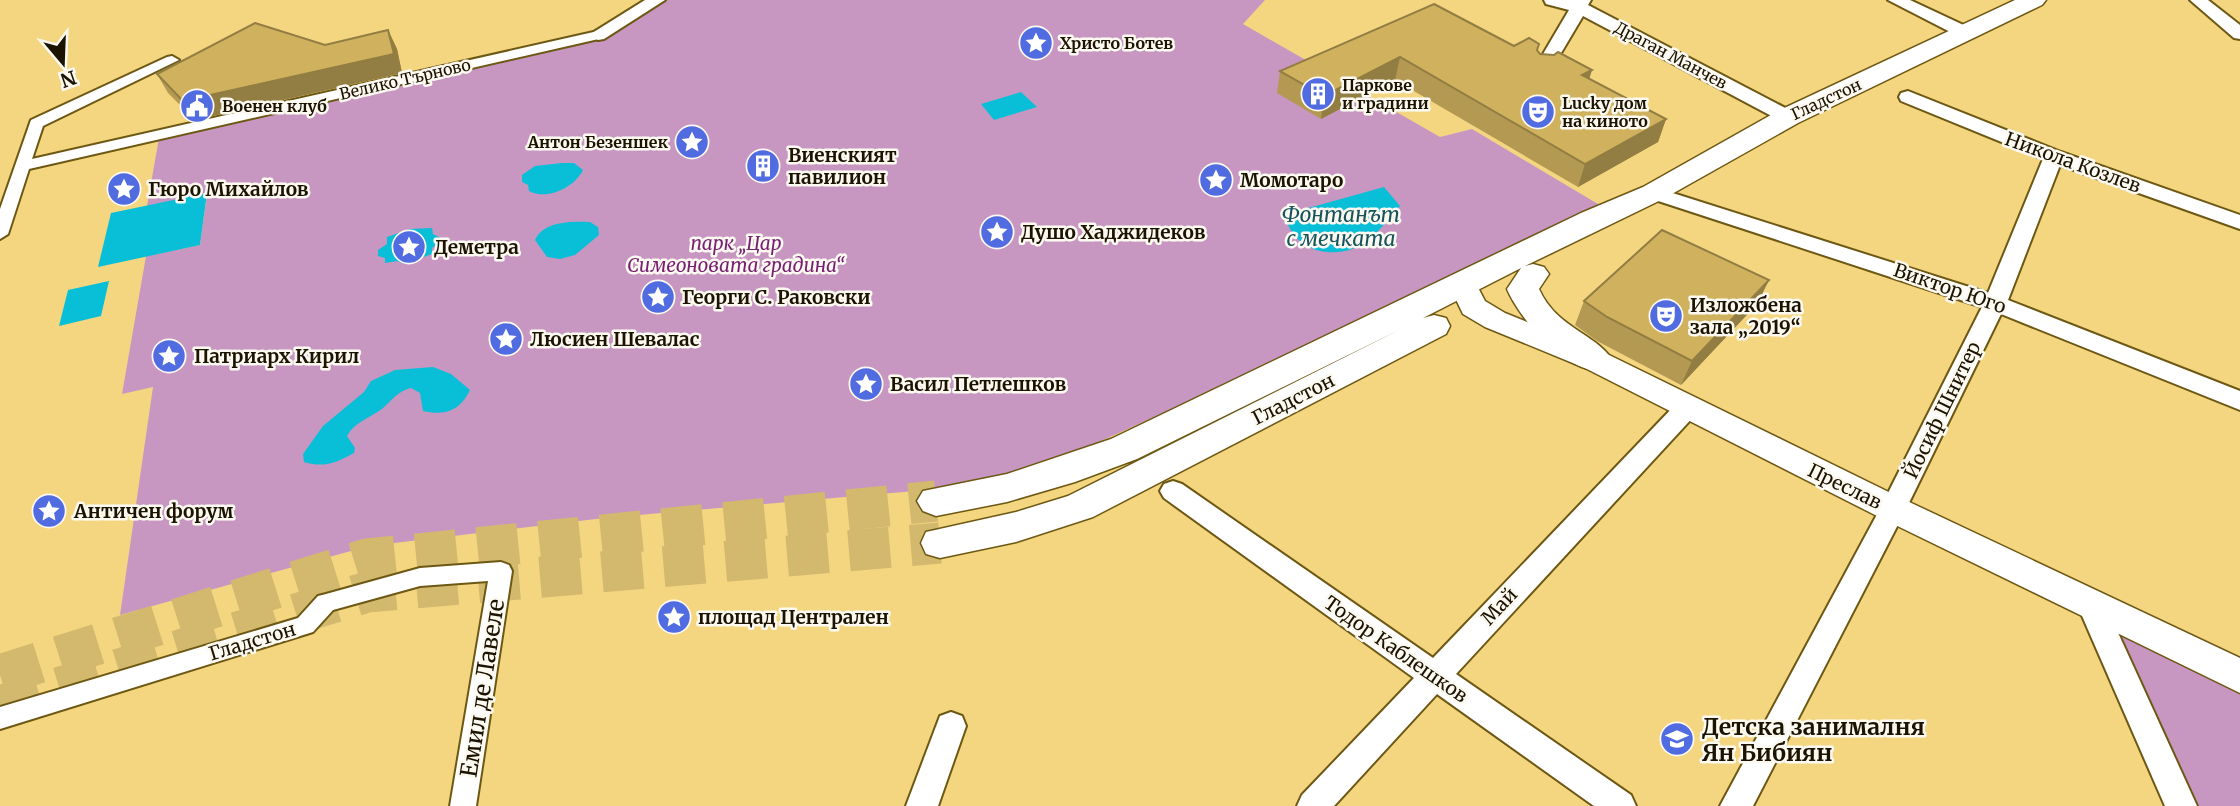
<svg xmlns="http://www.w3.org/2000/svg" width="2240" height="806" viewBox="0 0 2240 806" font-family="Merriweather,serif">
<rect width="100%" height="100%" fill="#f4d681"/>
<g fill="#c797c2">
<polygon points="664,0 1265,0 1243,24 1440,137 1472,129 1603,207 1362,324 1054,462 938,489 604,518 369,546 120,615 153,387 122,394 146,256 200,245 207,194 147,206 159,138 602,38"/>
<polygon points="2090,602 2240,676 2240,806 2181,806"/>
</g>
<g fill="#09bfd7">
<polygon points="1021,92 1037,107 994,120 981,104"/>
<path d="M562 163H574L583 170C575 187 547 201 529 191L528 185 522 182V175L535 166Z"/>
<path d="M1384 187 1400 206C1391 216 1381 229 1370 239 1343 261 1299 256 1287 222L1294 212Z"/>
<polygon points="207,193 200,245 98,267 111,213"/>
<path d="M590 222 598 227 599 235 575 255 560 259 547 257 535 240C543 221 572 221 590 222Z"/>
<polygon points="432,228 433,234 443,239 432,248 432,254 405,264 397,261 385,263 385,258 378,256 378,250 387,244 387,237 410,229"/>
<polygon points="109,281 101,316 59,326 68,290"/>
<path d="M433 367 451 374 470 390C460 411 445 416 423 411L420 393 411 388C395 392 391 403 379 411 367 419 354 423 347 436L355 448 354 453C336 463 324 468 304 462L303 454 323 426 364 392 371 381 395 370Z"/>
</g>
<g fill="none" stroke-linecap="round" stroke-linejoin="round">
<g stroke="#d3b96e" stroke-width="41" stroke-dasharray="41 21" stroke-linecap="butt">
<polyline points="0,675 367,559 936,501"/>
<polyline points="0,706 367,592 940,543"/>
</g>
<g stroke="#6d5813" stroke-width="4">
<g id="pedestrian">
<polygon points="598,31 603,32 603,38 29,169 8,234 0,239 0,209 31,120 167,57 172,56 179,60 43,126 32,159"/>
<polygon points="501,562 509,565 512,571 476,806 450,806 488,581 420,586 333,610 313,632 0,729 0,707 298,618 318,596 326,594 420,568"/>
</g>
</g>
<g stroke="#6d5813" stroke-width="4">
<g id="minor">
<polygon points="645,0 665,0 604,39 598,40 589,35"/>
<polygon points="1544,0 1591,0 1588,5 1795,113 1798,117 1788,123 1781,121 1583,16 1548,75 1536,75 1533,71 1569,10 1546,4"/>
<polygon points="1888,0 1910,0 1972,29 1975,33 1966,38 1960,37"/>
<polygon points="2190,0 2208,0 2240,25 2240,39 2234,38"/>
<polygon points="1908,91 2061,152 2240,215 2240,229 2060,165 2008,300 2240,391 2240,410 2001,314 1906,509 1753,806 1720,806 1881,507 1982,307 1646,197 1643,193 1646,189 1660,189 1988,293 2043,159 1901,101 1899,97 1901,93"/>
<polygon points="1687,399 1696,402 1699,408 1696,414 1456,674 1631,795 1636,806 1594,806 1437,694 1334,806 1297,806 1302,795 1414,678 1164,498 1160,491 1164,484 1173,481 1182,484 1433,658 1678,402"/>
<polygon points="2090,590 2100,594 2104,602 2197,806 2165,806 2076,602 2080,594"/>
<polygon points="951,712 962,716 966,726 938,806 906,806 940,716"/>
</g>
</g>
<g stroke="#6d5813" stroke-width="3">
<polygon id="tertiary" points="1463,276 1473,278 1485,301 1505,313 1607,354 1905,500 2240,658 2240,693 1881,518 1585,368 1485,327 1463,314 1449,285 1453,278"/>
</g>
<g stroke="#6d5813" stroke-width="3">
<path id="secondary" d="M2015 0H2046L2042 5 1798 123 1663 199 1525 266 1533 264 1544 267 1549 274 1539 289C1557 329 1596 333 1613 361L1608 369C1571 380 1520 320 1507 289L1521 268 1423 318 1434 315 1446 318 1450 326 1446 334 1093 517 1016 542 940 558 926 554 921 543 926 532 1016 512 1068 496 1399 330 1137 459 1075 482 1007 502 936 516 923 511 917 501 923 491 1007 474 1111 439 1581 213 1643 187 1778 111Z"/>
</g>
<use href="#pedestrian" fill="#fff" fill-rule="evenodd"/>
<use href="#minor" fill="#fff" fill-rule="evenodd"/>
<use href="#tertiary" fill="#fff" fill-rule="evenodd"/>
<use href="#secondary" fill="#fff" fill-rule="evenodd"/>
</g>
<g fill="#b39951">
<polygon points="1434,4 1514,46 1537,50 1540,54 1666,119 1658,142 1578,187 1395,80 1321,119 1277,93 1280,71"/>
<polygon points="388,30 397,49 402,73 195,120 168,93 157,74 325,45"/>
<polygon points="1769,280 1757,304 1681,385 1597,341 1575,325 1584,301"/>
</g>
<g fill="#927d42">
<polygon points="388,30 397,49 402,73 195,120 183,101"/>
<polygon points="1400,57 1395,80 1321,119 1324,96"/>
<polygon points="1592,70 1585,93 1582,75"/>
<polygon points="1666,119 1658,142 1578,187 1585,164"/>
<polygon points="1769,280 1757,304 1681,385 1692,361"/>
</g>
<g fill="#d0b25e" stroke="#927d42" stroke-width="2">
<polygon points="1434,4 1514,46 1529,38 1539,44 1537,50 1540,54 1554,55 1558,52 1592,70 1582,75 1666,119 1585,164 1400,57 1324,96 1280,71"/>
<polygon points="255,23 325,45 388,30 394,54 183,101 157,74"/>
<polygon points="1662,230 1769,280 1692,361 1607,317 1584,301"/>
</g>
<defs>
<g id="sight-disc" transform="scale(1.75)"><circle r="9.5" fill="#516ce1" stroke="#fcf9f1"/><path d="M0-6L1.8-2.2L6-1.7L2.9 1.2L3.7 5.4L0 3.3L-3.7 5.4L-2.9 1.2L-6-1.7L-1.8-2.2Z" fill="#fff"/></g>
<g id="building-disc" transform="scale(1.75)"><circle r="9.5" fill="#516ce1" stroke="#fcf9f1"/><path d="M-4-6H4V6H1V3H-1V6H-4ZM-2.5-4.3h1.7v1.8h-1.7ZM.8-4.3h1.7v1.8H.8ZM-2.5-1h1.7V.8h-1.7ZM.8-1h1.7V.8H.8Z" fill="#fff"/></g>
<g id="civic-disc" transform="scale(1.75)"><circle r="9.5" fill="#516ce1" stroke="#fcf9f1"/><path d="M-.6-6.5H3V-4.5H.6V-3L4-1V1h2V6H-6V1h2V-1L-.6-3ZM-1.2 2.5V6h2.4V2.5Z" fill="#fff"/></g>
<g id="theatre-disc" transform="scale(1.75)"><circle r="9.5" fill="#516ce1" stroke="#fcf9f1"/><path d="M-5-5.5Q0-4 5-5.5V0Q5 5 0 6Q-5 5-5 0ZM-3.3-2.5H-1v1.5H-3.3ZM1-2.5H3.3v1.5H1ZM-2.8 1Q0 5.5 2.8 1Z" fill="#fff"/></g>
<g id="school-disc" transform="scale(1.75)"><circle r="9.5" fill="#516ce1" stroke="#fcf9f1"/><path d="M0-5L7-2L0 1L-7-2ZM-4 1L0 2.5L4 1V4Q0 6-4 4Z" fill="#fff"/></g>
</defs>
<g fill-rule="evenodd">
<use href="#sight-disc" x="1036" y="43"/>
<use href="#building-disc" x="1318" y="94"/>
<use href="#civic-disc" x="197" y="106"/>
<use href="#theatre-disc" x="1538" y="112"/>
<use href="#sight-disc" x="692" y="142"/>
<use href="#building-disc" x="763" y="166"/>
<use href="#sight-disc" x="1216" y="180"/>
<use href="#sight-disc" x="124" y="189"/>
<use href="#sight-disc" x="997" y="232"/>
<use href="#sight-disc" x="409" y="247"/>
<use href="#sight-disc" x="658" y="297"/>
<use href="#theatre-disc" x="1666" y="316"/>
<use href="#sight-disc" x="506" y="339"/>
<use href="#sight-disc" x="169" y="356"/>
<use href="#sight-disc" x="866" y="384"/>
<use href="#sight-disc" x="49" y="511"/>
<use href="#sight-disc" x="674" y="617"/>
<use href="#school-disc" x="1677" y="739"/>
</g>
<g text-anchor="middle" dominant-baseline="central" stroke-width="5" stroke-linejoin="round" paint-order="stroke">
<g font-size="16" font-weight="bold" fill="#1b1200" stroke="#fcf9f1" text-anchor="start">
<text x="1060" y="43">Христо Ботев</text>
<text x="1342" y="85">Паркове<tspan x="1342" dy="18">и градини</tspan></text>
<text x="1562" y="103">Lucky дом<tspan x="1562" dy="18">на киното</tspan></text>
<text x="222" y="106">Военен клуб</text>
<text x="668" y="142" text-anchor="end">Антон Безеншек</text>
</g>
<g font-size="16" fill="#1b1200" stroke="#fcf9f1">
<text transform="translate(1671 55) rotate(28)">Драган Манчев</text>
<text transform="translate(405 79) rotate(-13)">Велико Търново</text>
<text transform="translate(1826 99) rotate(-25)">Гладстон</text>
</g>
<g font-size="19" font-weight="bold" fill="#1b1200" stroke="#fcf9f1" text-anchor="start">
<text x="788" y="155">Виенският<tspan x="788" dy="22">павилион</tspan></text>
<text x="1240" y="180">Момотаро</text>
<text x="148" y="189">Гюро Михайлов</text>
<text x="1021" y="232">Душо Хаджидеков</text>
<text x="434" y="247">Деметра</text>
<text x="682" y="297">Георги С. Раковски</text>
<text x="1690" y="305">Изложбена<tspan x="1690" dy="22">зала „2019“</tspan></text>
<text x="530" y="339">Люсиен Шевалас</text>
<text x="194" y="356">Патриарх Кирил</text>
<text x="890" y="384">Васил Петлешков</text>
<text x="74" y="511">Античен форум</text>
<text x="698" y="617">площад Централен</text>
</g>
<g font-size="19" fill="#1b1200" stroke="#fcf9f1">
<text transform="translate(2073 162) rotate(20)">Никола Козлев</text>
<text transform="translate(1950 288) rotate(19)">Виктор Юго</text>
<text transform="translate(1293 399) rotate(-27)">Гладстон</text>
<text transform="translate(1942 410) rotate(-64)">Йосиф Шнитер</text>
<text transform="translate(1845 486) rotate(26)">Преслав</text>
<text transform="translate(1499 606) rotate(-47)">Май</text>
<text transform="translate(252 641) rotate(-17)">Гладстон</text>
<text transform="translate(1396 649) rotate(35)">Тодор Каблешков</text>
</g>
<g font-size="19" font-style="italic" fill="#771e72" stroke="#fcf9f1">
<text x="736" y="243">парк „Цар<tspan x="736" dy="22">Симеоновата градина“</tspan></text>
</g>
<g font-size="21" font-style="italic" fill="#15545d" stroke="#fcf9f1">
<text x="1341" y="214">Фонтанът<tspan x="1341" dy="24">с мечката</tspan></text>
</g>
<g font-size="23" fill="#1b1200" stroke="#fcf9f1">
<text transform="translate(482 688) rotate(-81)">Емил де Лавеле</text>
</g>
<g font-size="23" font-weight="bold" fill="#1b1200" stroke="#fcf9f1" text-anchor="start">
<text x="1702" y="726">Детска занималня<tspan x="1702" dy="26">Ян Бибиян</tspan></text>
</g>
</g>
<g transform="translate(63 63) rotate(161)" stroke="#fcf9f1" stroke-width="5" paint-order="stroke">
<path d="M0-5L12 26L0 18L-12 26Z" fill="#1b1200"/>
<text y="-10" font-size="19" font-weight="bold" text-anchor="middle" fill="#1b1200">N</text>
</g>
</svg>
